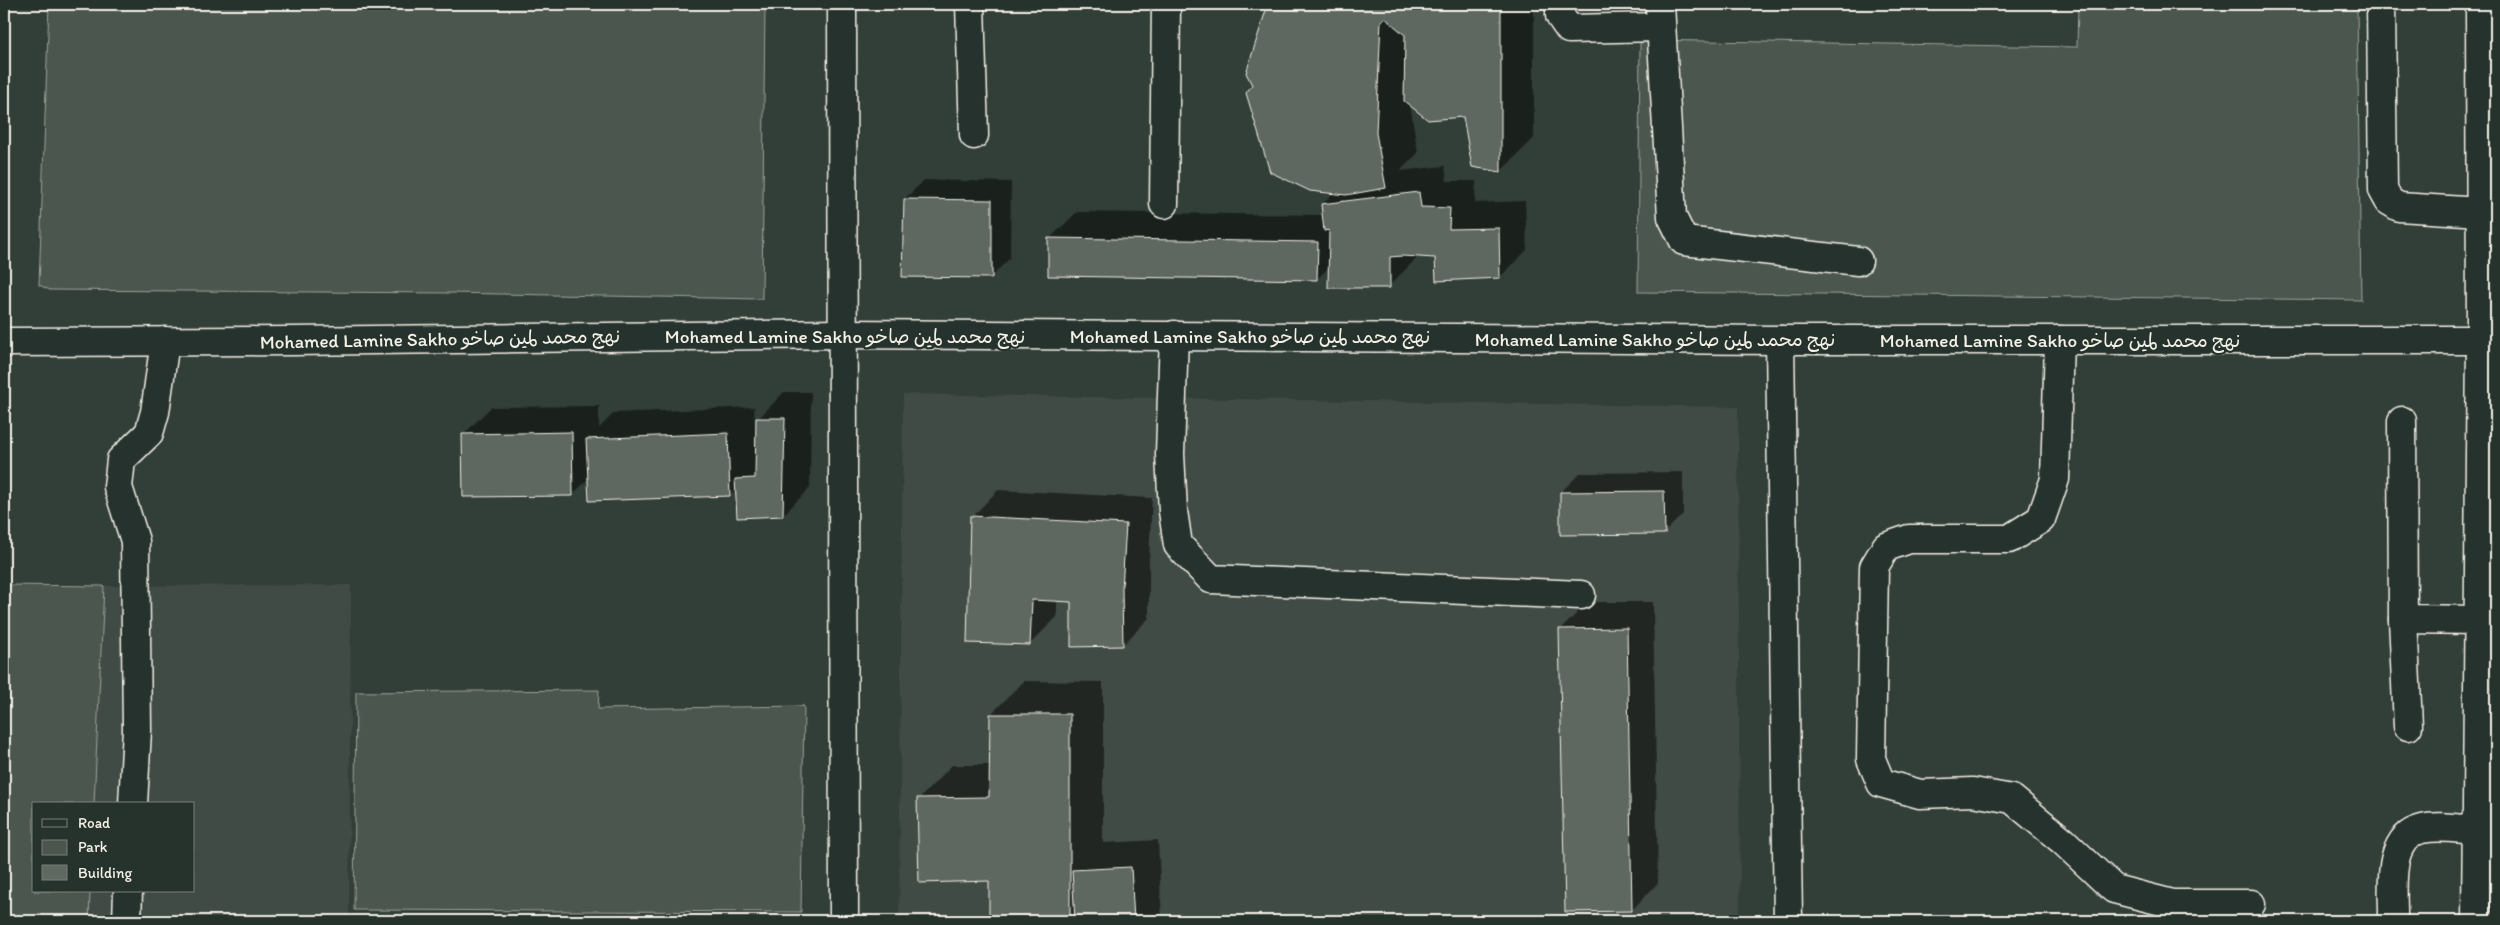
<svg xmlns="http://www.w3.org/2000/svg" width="2500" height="925" viewBox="0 0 2500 925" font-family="Itim,'Playpen Sans Arabic',sans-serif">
<rect width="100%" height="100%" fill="#323e38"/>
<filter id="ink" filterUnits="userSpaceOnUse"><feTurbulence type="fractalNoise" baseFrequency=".02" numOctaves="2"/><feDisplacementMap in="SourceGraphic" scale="10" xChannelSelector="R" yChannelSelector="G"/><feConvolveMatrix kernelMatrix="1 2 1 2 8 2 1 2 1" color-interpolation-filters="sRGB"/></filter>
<g filter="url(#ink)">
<g fill="#404b44">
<polygon points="903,394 1738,407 1740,921 899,921"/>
<polygon points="351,585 349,921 89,921 90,891 194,891 194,804 94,804 104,586"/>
</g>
<g fill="#4c564f" stroke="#a0a49c">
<polygon points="49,4 765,4 762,299 448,293 50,290 39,285"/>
<polygon points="2078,4 2357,4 2361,300 1638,292 1640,40 2077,47"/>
<polygon points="4,585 104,586 94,804 34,804 34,891 90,891 89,921 4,921"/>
<polygon points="599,690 598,709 804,706 801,912 354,910 356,692"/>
</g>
<g fill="#0007">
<polygon points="1264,4 1534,4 1534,138 1501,171 1464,116 1410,104 1418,153 1400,171 1445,166 1447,181 1476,181 1475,203 1525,201 1527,250 1500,277 1436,256 1416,256 1416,259 1389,286 1330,266 1317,279 1050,238 1077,212 1324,215 1322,205 1334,192"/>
<polygon points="924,180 1011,182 1010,258 991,277 905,199"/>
<polygon points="784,392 811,392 810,488 783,515 737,488 730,495 589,478 573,494 464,434 491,407 599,406 599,428 614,413 754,407 755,428 757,428 758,419"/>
<polygon points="1683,472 1683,514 1664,533 1561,492 1580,473"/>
<polygon points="998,490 1152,498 1149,561 1149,618 1123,645 1072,601 1057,600 1057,617 1030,644 972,517"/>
<polygon points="1588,602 1653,602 1658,883 1632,910 1561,629"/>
<polygon points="1024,681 1103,682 1103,843 1158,840 1162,921 991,921 991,880 919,799 952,765 991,765 991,714"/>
</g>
<g fill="#5f6861" stroke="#f4f1e8">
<polygon points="1262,4 1501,4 1501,172 1472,167 1463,117 1428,120 1404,101 1405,35 1385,18 1381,21 1376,133 1386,188 1346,195 1310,191 1270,172 1246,93 1252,85 1246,73 1266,10"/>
<polygon points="1419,192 1421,207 1450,208 1449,229 1499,228 1500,278 1436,281 1435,258 1402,256 1390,257 1390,288 1328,288 1329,230 1324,231 1321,204"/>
<polygon points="904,199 992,200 992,278 902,277"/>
<polygon points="1048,238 1318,242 1317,280 1048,276"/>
<polygon points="756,418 785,418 783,516 737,518 735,479 755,478"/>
<polygon points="572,432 573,496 463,497 462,434"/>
<polygon points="728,433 730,496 589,501 586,439"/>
<polygon points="1664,491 1665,534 1560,535 1560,492"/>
<polygon points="970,516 1126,524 1122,589 1123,646 1071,647 1071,602 1032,600 1030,645 967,643"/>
<polygon points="1627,628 1632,911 1565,912 1559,629"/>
<polygon points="990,714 1070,714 1070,921 989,921 989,881 919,883 917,798 989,797"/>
<polygon points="1131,867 1134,921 1075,921 1072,870"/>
</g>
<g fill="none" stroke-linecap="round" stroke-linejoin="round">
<g stroke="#f4f1e8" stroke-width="31">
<g id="minor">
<polyline points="842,4 844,921"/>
<polyline points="970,4 974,135"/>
<polyline points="1560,4 1560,16 1569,29 1661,27"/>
<polyline points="1660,4 1672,217 1684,241 1858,261"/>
<polyline points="2381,4 2383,190 2389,201 2399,207 2481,212"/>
<polyline points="1164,204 1166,4"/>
<polyline points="1174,335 1170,454 1173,511 1178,545 1211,579 1581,595"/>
<polyline points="1780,340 1788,921"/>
<polyline points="2059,340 2055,479 2041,519 2009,539 1909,539 1886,547 1874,567 1871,759 1881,783 1920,794 1973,792 2012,799 2063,841 2114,889 2173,904 2251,904"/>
<polyline points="4,342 293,341 842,334 1780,340 2496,340"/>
<polyline points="2402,421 2403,619 2478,620"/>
<polyline points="2403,619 2408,726"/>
<polyline points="133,804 137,730 135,541 118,487 121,460 149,433 155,412 165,341"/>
<polyline points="127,921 128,891"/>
<path d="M2393 921C2394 893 2384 838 2422 829 2438 825 2459 829 2476 830"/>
</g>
</g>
<g stroke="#f4f1e8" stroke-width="31">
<polyline id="highway" points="2476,921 2481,340 2480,4"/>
</g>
<use href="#minor" stroke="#26332d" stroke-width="28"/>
<use href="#highway" stroke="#26332d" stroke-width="28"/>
</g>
</g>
<g text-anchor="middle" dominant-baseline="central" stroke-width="4.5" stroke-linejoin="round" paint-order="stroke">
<g font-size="19" fill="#f4f1e8" stroke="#26332d">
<text x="845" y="336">Mohamed Lamine Sakho نهج محمد لمين صاخو</text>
<text x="1250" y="336">Mohamed Lamine Sakho نهج محمد لمين صاخو</text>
<text transform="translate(440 339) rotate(-1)">Mohamed Lamine Sakho نهج محمد لمين صاخو</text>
<text x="1655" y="339">Mohamed Lamine Sakho نهج محمد لمين صاخو</text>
<text x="2060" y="340">Mohamed Lamine Sakho نهج محمد لمين صاخو</text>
</g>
</g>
<rect width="2500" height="925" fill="none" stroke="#26332d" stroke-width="20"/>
<rect x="10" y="10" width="2480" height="905" fill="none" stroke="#f4f1e8" stroke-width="2" filter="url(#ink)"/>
<rect x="32" y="802" width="162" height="90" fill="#26332d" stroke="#787f78"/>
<rect x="42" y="819" width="25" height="8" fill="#26332d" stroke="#787f78"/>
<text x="78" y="828" font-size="15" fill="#f4f1e8">Road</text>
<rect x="42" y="840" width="25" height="15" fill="#4c564f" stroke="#787f78"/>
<text x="78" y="852" font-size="15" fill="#f4f1e8">Park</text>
<rect x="42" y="865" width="25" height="15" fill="#5f6861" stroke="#787f78"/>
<text x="78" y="878" font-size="15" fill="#f4f1e8">Building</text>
</svg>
